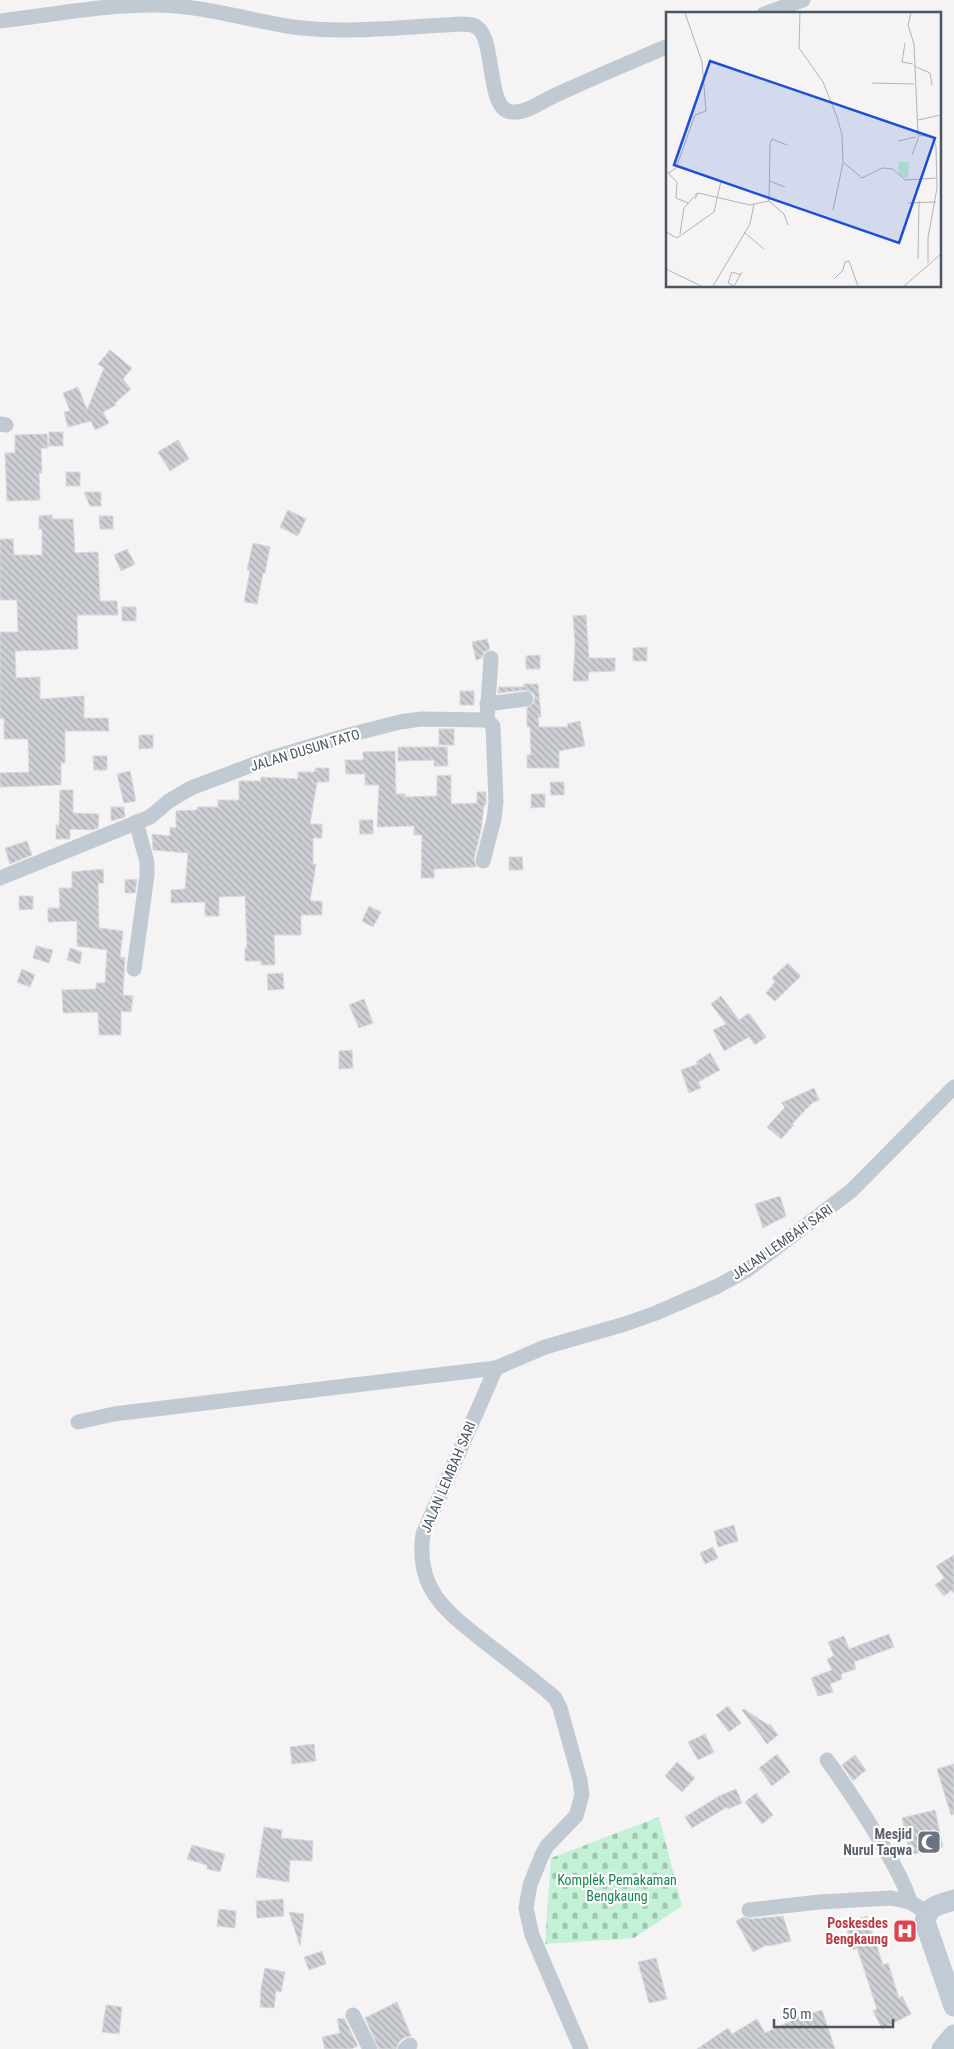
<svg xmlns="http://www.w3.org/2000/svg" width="954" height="2049" viewBox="0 0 954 2049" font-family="'Roboto Condensed',sans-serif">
<defs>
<pattern id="cemetery-stones" width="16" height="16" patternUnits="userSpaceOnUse" patternTransform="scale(1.25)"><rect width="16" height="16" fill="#c3f1d5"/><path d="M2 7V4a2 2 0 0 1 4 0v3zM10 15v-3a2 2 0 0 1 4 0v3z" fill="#a0c6b0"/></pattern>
<pattern id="building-back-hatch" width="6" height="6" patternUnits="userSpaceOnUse" patternTransform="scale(1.25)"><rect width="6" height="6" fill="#cdcfd5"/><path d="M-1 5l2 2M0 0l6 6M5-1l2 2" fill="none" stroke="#a8abb0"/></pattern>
</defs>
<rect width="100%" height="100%" fill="#f5f3f3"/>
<polygon fill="url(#cemetery-stones)" points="659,1817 682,1906 634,1938 545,1944 551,1858"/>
<g fill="url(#building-back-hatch)" stroke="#d7d9de">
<polygon points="110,350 132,368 123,379 131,389 115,403 116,405 103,412 109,423 95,430 91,421 68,427 64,412 70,411 63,393 78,387 87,410 104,368 98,364"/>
<rect x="49" y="432" width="14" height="14"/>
<polygon points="47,434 48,448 41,448 42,473 39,473 40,500 7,501 5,453 15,453 15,435"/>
<polygon points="178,440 189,459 170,471 158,452"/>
<rect x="66" y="472" width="14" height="14"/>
<polygon points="84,492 101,492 101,506 90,506"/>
<polygon points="288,510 306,519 298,536 280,527"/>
<polygon points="52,515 52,519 73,519 75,553 98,552 100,601 117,601 118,615 77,615 78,649 15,651 16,678 40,677 40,699 84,696 84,718 108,718 109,731 65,731 65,763 61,763 61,785 0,787 0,773 29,772 28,739 4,739 4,718 0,719 0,632 18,632 17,600 0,600 0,539 13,539 14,555 42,555 42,529 39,529 39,516"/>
<polygon points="99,516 113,516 113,529 100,529"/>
<polygon points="253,543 270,547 265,573 263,573 257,604 244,602 250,570 247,570"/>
<polygon points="127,549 135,564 121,571 114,555"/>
<rect x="122" y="607" width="14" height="14"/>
<polygon points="586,615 589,658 615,658 615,671 589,672 588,681 573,681 575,644 573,616"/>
<polygon points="487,639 490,649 484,652 482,658 476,660 472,642"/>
<polygon points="647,647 647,661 633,661 633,648"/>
<polygon points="540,655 540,669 526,669 526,656"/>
<polygon points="524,684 538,684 541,717 538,717 539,727 568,727 567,724 580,721 585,746 559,751 559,768 527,768 527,755 531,755 530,727 527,727 527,708 534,703 535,697 533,693 525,690 498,693 499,687 524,687"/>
<rect x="460" y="691" width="14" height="14"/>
<rect x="439" y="729" width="15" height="16"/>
<polygon points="139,735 153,735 153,748 139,749"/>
<polygon points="398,747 447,747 448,766 434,766 434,760 398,761"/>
<polygon points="395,751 396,794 405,794 405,797 437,796 437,776 451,775 451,804 477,803 477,792 486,792 486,805 484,805 481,830 474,859 476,867 434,869 434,878 421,878 422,835 414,835 414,826 377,827 379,785 365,785 365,774 346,774 345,760 363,760 363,752"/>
<polygon points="93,756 107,756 107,770 94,770"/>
<polygon points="315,768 329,768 329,782 317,782 310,824 322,824 322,838 313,838 313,864 316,864 310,901 322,901 322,915 301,915 301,935 274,935 275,965 261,965 261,961 245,961 245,948 247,948 245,896 219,897 219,916 205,916 205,902 171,903 171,890 185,889 188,853 153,850 152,834 170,836 170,827 176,828 176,811 197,810 197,807 218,807 218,800 239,800 239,781 261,781 261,777 298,779 298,772 315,772"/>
<polygon points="130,771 136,801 124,803 117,774"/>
<polygon points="550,782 564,782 564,795 551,795"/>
<polygon points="60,790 73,790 73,813 99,814 98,828 92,830 70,829 70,839 56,839 56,825 59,825"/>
<polygon points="531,794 545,794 545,807 531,808"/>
<polygon points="111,807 124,807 125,817 111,821"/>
<polygon points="359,820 373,820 373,834 360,834"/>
<polygon points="27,841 32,855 10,864 5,848"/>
<polygon points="509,857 522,857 523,870 509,870"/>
<polygon points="103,869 104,883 98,883 99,928 123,931 120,957 125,958 123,995 133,996 131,1012 121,1011 121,1035 99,1035 98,1012 63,1013 62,990 96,989 96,983 105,983 107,950 77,946 77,921 48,922 48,908 60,908 59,888 72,888 72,872"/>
<polygon points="137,879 135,893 125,893 125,880"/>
<polygon points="19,896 33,896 33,909 19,910"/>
<polygon points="369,906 381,912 373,927 362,921"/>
<polygon points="36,946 53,950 49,963 33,958"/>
<polygon points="70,948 82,952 80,964 67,960"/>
<polygon points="788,963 801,976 775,1001 766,993 775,982 772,978"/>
<polygon points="22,969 35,975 30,987 17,982"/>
<polygon points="283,973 284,989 268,990 267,974"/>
<polygon points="721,996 739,1020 749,1013 766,1037 755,1045 749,1037 724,1051 713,1030 726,1024 711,1004"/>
<polygon points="364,999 373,1023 359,1028 349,1005"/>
<polygon points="352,1050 353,1068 339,1069 339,1051"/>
<polygon points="710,1053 720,1070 698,1082 701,1088 689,1093 681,1070 698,1064 696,1062"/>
<polygon points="814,1088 819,1100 812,1103 792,1124 794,1125 781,1139 767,1127 785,1107 781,1103"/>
<polygon points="780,1196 786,1216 763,1228 755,1204"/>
<polygon points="734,1525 738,1541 718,1547 714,1531"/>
<polygon points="713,1547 718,1558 705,1564 700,1553"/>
<polygon points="954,1555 954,1594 952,1590 944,1596 935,1585 944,1578 936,1566"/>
<polygon points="889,1634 894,1647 854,1662 856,1669 841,1674 842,1679 830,1684 833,1692 818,1696 811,1678 832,1670 827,1659 834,1656 828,1642 844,1636 849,1649"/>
<polygon points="728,1706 741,1723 729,1732 716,1715"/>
<polygon points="744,1709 768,1725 770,1724 778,1735 767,1744 742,1710"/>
<polygon points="705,1734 714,1752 698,1760 688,1742"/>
<polygon points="314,1744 316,1761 292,1764 290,1747"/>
<polygon points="777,1754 790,1772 772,1786 759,1768"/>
<polygon points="855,1755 866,1770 853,1781 842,1765"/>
<polygon points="677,1762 695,1778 682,1792 665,1776"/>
<polygon points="954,1764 954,1814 951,1815 937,1769"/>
<polygon points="736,1789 742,1803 728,1809 727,1807 692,1828 685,1817 716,1798 718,1799 717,1797"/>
<polygon points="756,1793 773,1815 762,1824 745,1802"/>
<polygon points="935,1810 943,1847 910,1855 902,1818"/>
<polygon points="264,1827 282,1830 281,1838 313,1841 312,1861 290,1860 289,1882 256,1877"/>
<polygon points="192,1845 225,1854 220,1872 207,1869 207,1865 187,1859"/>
<polygon points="283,1899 284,1916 257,1918 256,1901"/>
<polygon points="219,1909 236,1911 235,1928 217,1926"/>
<polygon points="289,1912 304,1914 300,1946"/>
<polygon points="783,1916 791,1941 769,1946 767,1945 753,1952 736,1921 744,1917 750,1919"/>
<polygon points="867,1916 883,1965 888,1963 899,1998 902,1996 911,2014 882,2029 873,2011 877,2009 857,1948 853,1950 845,1923"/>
<polygon points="322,1951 326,1964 309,1970 304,1957"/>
<polygon points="656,1958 667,1999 649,2003 638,1962"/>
<polygon points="265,1968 285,1972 281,1992 276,1991 274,2008 260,2007 261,1988"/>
<polygon points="397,2002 411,2036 405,2037 399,2042 396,2049 379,2049 365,2018"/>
<polygon points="106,2005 122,2007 119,2034 102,2032"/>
<polygon points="822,2010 835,2049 697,2049 728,2028 732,2034 757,2019 765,2033 800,2017"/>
<polygon points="344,2018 358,2046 351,2049 325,2049 322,2037 340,2033 337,2019"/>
</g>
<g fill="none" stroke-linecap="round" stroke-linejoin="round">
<g stroke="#c1cad2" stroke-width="15">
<polyline points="764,14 803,0"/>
<path d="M0 21C52 15 106 4 158 5 204 6 248 20 293 27 347 34 405 27 460 24 466 24 473 24 478 28 496 43 486 113 513 112 530 112 543 100 558 94 595 77 631 62 668 46"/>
<polyline points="0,424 6,425"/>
<polyline points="487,704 526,699"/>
<polyline points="487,720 491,658"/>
<polyline points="0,878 150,817 169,801 191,788 268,759 345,736 400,722 421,719 487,720 493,726 496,802 494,819 483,861"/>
<polyline points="134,969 147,875 147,862 136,822"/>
<polyline points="78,1422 114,1414 496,1368"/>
<path d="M827 1760C848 1789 867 1818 885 1849 894 1866 905 1883 910 1902"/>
<polyline points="749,1910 819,1902 891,1898 910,1902 928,1913"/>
<polyline points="353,2015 370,2049"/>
<polyline points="405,2049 410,2045"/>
<path d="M581 2049 532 1935 526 1908 530 1885 542 1855 547 1846 576 1816 582 1795 580 1780 560 1708 555 1698 547 1691C527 1675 507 1659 486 1643 447 1612 415 1590 423 1534L496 1368 545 1347 625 1324 656 1313 718 1286 747 1270 851 1191 954 1087"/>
</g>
<g stroke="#c1cbd6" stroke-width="21">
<path d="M954 1900C940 1904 927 1906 925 1922L954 2006"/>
<polyline points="942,2049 954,2035"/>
</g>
</g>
<defs>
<g id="mosque-square" transform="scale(1.25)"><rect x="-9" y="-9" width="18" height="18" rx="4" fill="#6b7280" stroke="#fff"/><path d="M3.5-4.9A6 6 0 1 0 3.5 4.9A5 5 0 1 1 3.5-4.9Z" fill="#fff"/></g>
<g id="hospital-square" transform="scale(1.25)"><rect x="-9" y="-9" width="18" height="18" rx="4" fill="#e0444e" stroke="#fff"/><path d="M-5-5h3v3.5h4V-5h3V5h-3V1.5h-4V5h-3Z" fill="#fff"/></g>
</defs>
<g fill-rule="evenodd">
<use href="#mosque-square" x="929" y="1842"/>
<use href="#hospital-square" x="905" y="1931"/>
</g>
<g text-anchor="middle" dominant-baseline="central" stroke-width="4.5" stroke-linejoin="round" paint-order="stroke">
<g font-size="14" fill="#4a5661" stroke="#fff">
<text transform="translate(305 750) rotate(-17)">JALAN DUSUN TATO</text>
<text transform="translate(782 1242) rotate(-35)">JALAN LEMBAH SARI</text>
<text transform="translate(448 1477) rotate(-67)">JALAN LEMBAH SARI</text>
</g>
<g font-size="14" font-weight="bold" fill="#5b616d" stroke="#fff" text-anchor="end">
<text x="912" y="1834">Mesjid<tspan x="912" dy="16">Nurul Taqwa</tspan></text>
</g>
<g font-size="14" fill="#17864f" stroke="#fff">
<text x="617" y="1880">Komplek Pemakaman<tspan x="617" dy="16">Bengkaung</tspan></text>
</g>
<g font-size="14" font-weight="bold" fill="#be3a42" stroke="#fff" text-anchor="end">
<text x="888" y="1923">Poskesdes<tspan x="888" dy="16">Bengkaung</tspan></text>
</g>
</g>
<g transform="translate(666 12)">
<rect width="275" height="275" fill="#f5f3f3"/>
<path d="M232 150H243L242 167 233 163Z" fill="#c3f1d5"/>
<path fill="none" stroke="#b1b4b9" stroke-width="1" d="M19 1 36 50 40 99 29 103 10 156 2 161 11 170 10 186 22 191M134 1 133 36 157 70 171 105 176 123 177 150 196 166 216 156 227 157 239 168 270 166M245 1 242 13 248 32 252 123 267 125 270 135 271 176 262 226V251M239 31 236 50 247 52M248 54 264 61 266 73M206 71 248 72M252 108 275 103M232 129 250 125M246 143 253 124M103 169 119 175M29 187 32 181 84 193 103 189 104 132 106 127 121 133M103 189 118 202 122 213M242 191 270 190M167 198 177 151M0 220 11 226 48 200 55 169M78 220 98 237M14 222 18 196 31 181M252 247 253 189M0 257 35 274M168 267 177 258 179 250 183 249 192 274M47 274 84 212 88 192M68 274 62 271 66 260 75 263M68 274 76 260M238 274 275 242"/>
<path fill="#1d4ed8" fill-opacity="0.15" stroke="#1d4ed8" stroke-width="2.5" d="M44 49 269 126 233 231 8 153Z"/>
<rect width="275" height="275" fill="none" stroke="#4a5661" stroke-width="2.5"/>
</g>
<path d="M774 2019v8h119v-8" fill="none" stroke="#4a5661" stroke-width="2.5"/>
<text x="782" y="2019" font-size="15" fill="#4a5661" stroke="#ffffff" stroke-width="4" paint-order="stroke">50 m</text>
</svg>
